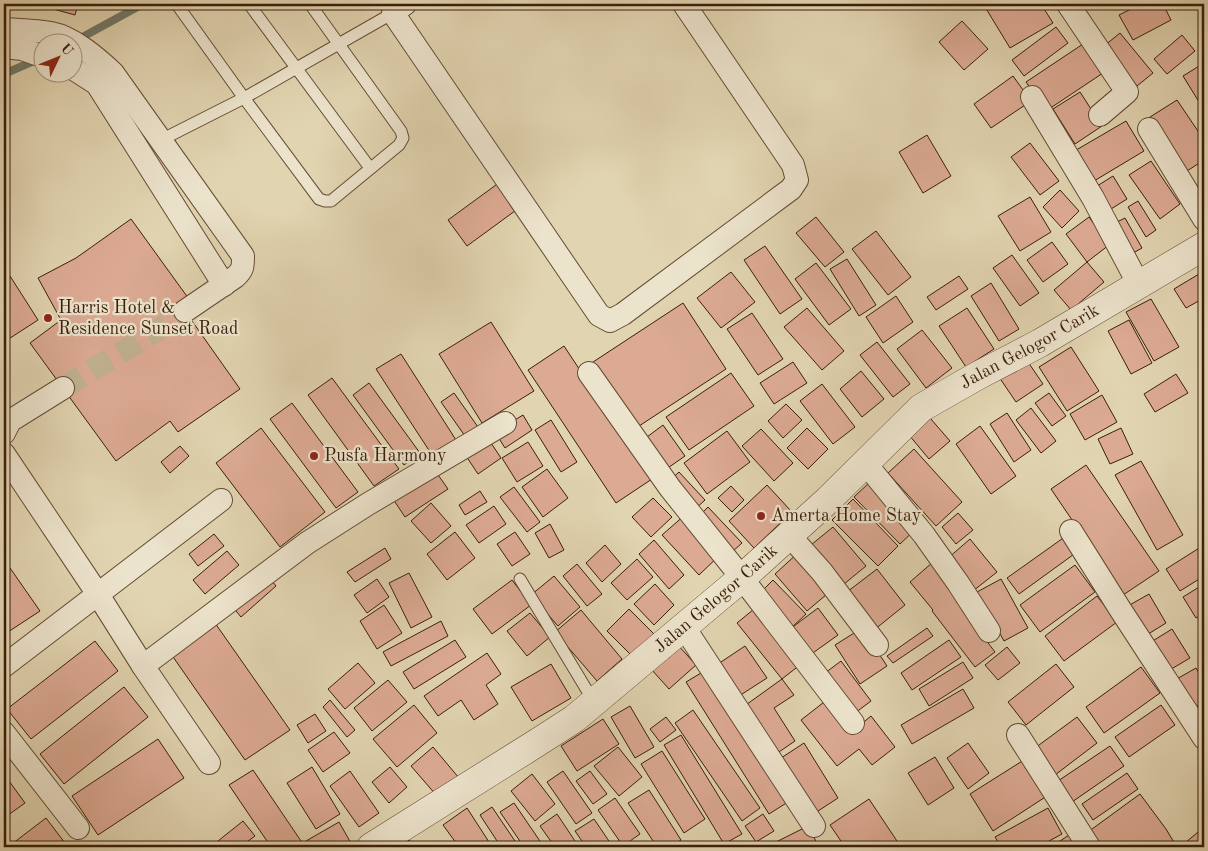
<svg xmlns="http://www.w3.org/2000/svg" width="1208" height="851" viewBox="0 0 1208 851" font-family="'Old Standard TT',serif">
<rect width="100%" height="100%" fill="#e1d4b0"/>
<filter id="stains"><feTurbulence type="fractalNoise" baseFrequency=".004" numOctaves="4"/><feColorMatrix values="0 0 0 0 .2 0 0 0 0 .09 0 0 0 0 .02 0 0 0 .5 -.17"/></filter>
<radialGradient id="worn" r=".72"><stop offset=".6" stop-color="#630" stop-opacity="0"/><stop offset="1" stop-color="#630" stop-opacity=".3"/></radialGradient>
<g fill="none" stroke-linecap="round" stroke-linejoin="round">
<g stroke="#717a69" stroke-width="8">
<polyline points="77,40 143,4"/>
<polyline points="4,74 36,60"/>
</g>
</g>
<g fill="#dcaa93" stroke="#3a1e0b">
<polygon points="35,4 78,4 75,15"/>
<polygon points="990,4 1041,4 1053,23 1010,48 985,7"/>
<polygon points="1141,4 1163,4 1171,20 1133,40 1119,15"/>
<polygon points="962,21 988,49 964,70 939,42"/>
<polygon points="1056,27 1068,43 1024,76 1012,60"/>
<polygon points="1120,33 1153,73 1137,86 1104,46"/>
<polygon points="1182,35 1195,51 1167,74 1154,59"/>
<polygon points="1083,44 1103,73 1046,111 1026,82"/>
<polygon points="1204,63 1204,110 1183,76"/>
<polygon points="1013,76 1031,101 991,128 974,104"/>
<polygon points="1080,92 1102,126 1075,144 1053,109"/>
<polygon points="1177,100 1204,140 1204,160 1187,171 1150,117"/>
<polygon points="1126,121 1144,151 1089,184 1071,153"/>
<polygon points="927,135 951,176 923,193 899,152"/>
<polygon points="1030,143 1059,181 1040,195 1011,157"/>
<polygon points="1151,161 1180,204 1160,219 1129,175"/>
<polygon points="1113,176 1127,199 1111,209 1097,186"/>
<polygon points="500,182 519,208 467,246 448,220"/>
<polygon points="1060,190 1079,211 1062,228 1043,207"/>
<polygon points="1030,197 1051,232 1020,251 998,216"/>
<polygon points="1138,201 1156,230 1146,237 1128,207"/>
<polygon points="816,217 844,252 825,267 796,233"/>
<polygon points="1089,217 1109,245 1087,262 1066,234"/>
<polygon points="1125,218 1142,248 1126,257 1109,226"/>
<polygon points="131,219 194,306 185,311 240,389 178,432 170,421 116,461 30,343 61,320 38,278 76,258"/>
<polygon points="876,231 911,277 888,295 852,249"/>
<polygon points="1052,242 1068,264 1043,282 1027,260"/>
<polygon points="765,246 802,299 780,314 744,260"/>
<polygon points="1012,255 1039,293 1020,306 993,268"/>
<polygon points="847,259 876,305 859,316 830,269"/>
<polygon points="1087,262 1104,282 1071,310 1054,290"/>
<polygon points="816,263 851,309 829,325 795,279"/>
<polygon points="1204,271 1204,298 1186,308 1174,289"/>
<polygon points="731,272 755,302 721,328 697,298"/>
<polygon points="10,276 38,320 4,342 4,280"/>
<polygon points="959,276 968,289 936,310 927,297"/>
<polygon points="991,283 1019,329 999,341 971,296"/>
<polygon points="896,296 913,322 883,343 866,317"/>
<polygon points="1151,299 1179,347 1154,361 1126,312"/>
<polygon points="683,303 726,369 633,430 590,364"/>
<polygon points="807,308 844,351 822,370 784,327"/>
<polygon points="967,308 994,349 966,367 939,326"/>
<polygon points="752,313 783,359 758,375 727,329"/>
<polygon points="1129,320 1152,363 1131,374 1108,331"/>
<polygon points="491,322 534,391 482,423 439,354"/>
<polygon points="922,330 952,368 926,388 897,349"/>
<polygon points="877,342 910,384 893,397 860,355"/>
<polygon points="564,346 652,479 616,503 528,370"/>
<polygon points="1071,347 1099,391 1067,411 1039,367"/>
<polygon points="1204,353 1204,366 1198,357"/>
<polygon points="401,354 456,440 432,455 376,369"/>
<polygon points="1026,359 1043,384 1016,402 999,377"/>
<polygon points="793,362 807,383 774,404 760,383"/>
<polygon points="861,371 884,399 862,417 840,389"/>
<polygon points="731,373 754,406 689,450 666,417"/>
<polygon points="1176,374 1188,393 1155,412 1144,394"/>
<polygon points="332,378 399,469 374,486 308,395"/>
<polygon points="369,383 420,453 404,465 353,395"/>
<polygon points="822,384 855,427 833,444 800,401"/>
<polygon points="454,393 478,427 465,436 441,402"/>
<polygon points="1049,393 1066,416 1052,426 1035,403"/>
<polygon points="1102,395 1117,422 1085,440 1070,414"/>
<polygon points="292,403 358,492 336,508 270,419"/>
<polygon points="786,404 802,420 783,438 768,421"/>
<polygon points="1031,408 1056,441 1041,453 1016,420"/>
<polygon points="1007,413 1031,450 1014,462 990,424"/>
<polygon points="523,415 532,430 505,448 495,432"/>
<polygon points="930,418 950,441 929,459 909,435"/>
<polygon points="551,420 577,462 561,472 535,430"/>
<polygon points="663,425 685,456 665,470 643,440"/>
<polygon points="980,426 1016,476 991,494 956,444"/>
<polygon points="261,428 325,512 280,547 216,463"/>
<polygon points="807,428 828,449 808,469 787,448"/>
<polygon points="1121,428 1133,454 1110,464 1098,439"/>
<polygon points="761,429 793,463 774,481 742,446"/>
<polygon points="727,431 750,462 707,494 684,463"/>
<polygon points="489,440 501,458 478,474 466,456"/>
<polygon points="528,442 543,466 517,482 502,458"/>
<polygon points="180,446 189,456 170,473 161,462"/>
<polygon points="914,449 962,502 936,526 888,473"/>
<polygon points="1141,461 1183,535 1157,550 1115,475"/>
<polygon points="1086,465 1159,571 1123,595 1051,489"/>
<polygon points="547,469 568,498 543,517 522,487"/>
<polygon points="436,472 448,489 405,517 393,499"/>
<polygon points="679,472 705,500 694,510 668,482"/>
<polygon points="871,481 916,529 900,544 854,497"/>
<polygon points="767,485 792,512 754,548 729,521"/>
<polygon points="731,486 744,500 732,512 718,498"/>
<polygon points="514,487 540,522 527,532 500,497"/>
<polygon points="480,491 487,502 465,515 459,505"/>
<polygon points="653,498 672,517 651,537 632,517"/>
<polygon points="853,499 898,546 878,566 832,520"/>
<polygon points="431,503 451,526 431,543 411,521"/>
<polygon points="494,506 506,524 479,543 466,525"/>
<polygon points="708,507 742,543 732,552 698,517"/>
<polygon points="958,513 973,530 956,544 942,527"/>
<polygon points="686,514 722,553 699,575 662,535"/>
<polygon points="550,524 564,550 549,558 535,533"/>
<polygon points="833,527 866,566 838,589 806,549"/>
<polygon points="455,532 475,558 447,580 427,554"/>
<polygon points="515,532 530,554 512,566 497,544"/>
<polygon points="214,534 224,546 198,566 189,554"/>
<polygon points="1066,536 1077,552 1019,594 1007,578"/>
<polygon points="970,539 997,572 973,591 947,559"/>
<polygon points="654,540 684,575 669,589 639,554"/>
<polygon points="605,545 621,564 602,582 586,563"/>
<polygon points="1204,545 1204,576 1180,591 1166,569"/>
<polygon points="385,548 391,559 355,582 347,572"/>
<polygon points="227,551 239,565 205,594 193,580"/>
<polygon points="800,551 833,589 807,611 775,574"/>
<polygon points="637,559 653,577 627,600 611,583"/>
<polygon points="933,562 962,596 956,601 995,652 975,667 932,611 933,610 910,582"/>
<polygon points="577,564 602,594 587,606 563,576"/>
<polygon points="1075,565 1095,592 1040,632 1020,605"/>
<polygon points="10,568 40,611 8,632 4,626 4,573"/>
<polygon points="877,569 905,605 874,630 843,595"/>
<polygon points="409,573 432,617 411,628 389,583"/>
<polygon points="268,576 276,586 241,617 232,606"/>
<polygon points="554,576 580,607 558,626 531,595"/>
<polygon points="377,579 389,597 367,613 354,595"/>
<polygon points="1001,579 1028,628 1004,641 977,592"/>
<polygon points="512,580 531,605 492,634 473,609"/>
<polygon points="773,580 806,614 790,629 758,595"/>
<polygon points="655,584 674,605 654,625 634,604"/>
<polygon points="1204,584 1204,613 1196,618 1183,597"/>
<polygon points="1149,594 1166,623 1145,636 1128,606"/>
<polygon points="1097,596 1117,622 1064,661 1045,636"/>
<polygon points="384,605 402,633 377,649 360,621"/>
<polygon points="759,605 805,661 782,679 737,623"/>
<polygon points="818,608 838,635 810,655 790,629"/>
<polygon points="629,609 655,635 633,657 607,631"/>
<polygon points="581,610 622,659 597,681 555,632"/>
<polygon points="530,613 550,637 527,656 507,631"/>
<polygon points="441,621 448,636 391,666 383,652"/>
<polygon points="215,623 290,730 245,760 171,654"/>
<polygon points="862,628 887,666 860,684 835,645"/>
<polygon points="927,628 933,636 893,663 887,656"/>
<polygon points="1172,629 1190,658 1168,671 1151,642"/>
<polygon points="455,640 466,657 414,689 403,672"/>
<polygon points="949,640 961,657 912,690 901,673"/>
<polygon points="95,641 118,671 31,739 7,709"/>
<polygon points="677,644 696,665 669,689 651,669"/>
<polygon points="745,646 767,678 739,696 718,664"/>
<polygon points="1007,647 1020,663 998,680 985,665"/>
<polygon points="487,653 501,674 486,685 498,704 474,720 461,700 438,716 424,696"/>
<polygon points="841,661 871,701 851,716 821,676"/>
<polygon points="963,662 973,678 929,706 919,689"/>
<polygon points="358,663 375,683 345,709 328,689"/>
<polygon points="551,664 571,698 532,721 511,687"/>
<polygon points="1056,664 1074,687 1026,725 1008,702"/>
<polygon points="1141,667 1160,693 1104,733 1086,707"/>
<polygon points="1196,668 1204,681 1204,702 1192,709 1175,680"/>
<polygon points="706,670 788,802 769,814 686,682"/>
<polygon points="782,679 794,695 774,708 795,741 776,754 743,707"/>
<polygon points="388,680 407,702 372,731 354,708"/>
<polygon points="124,687 148,717 64,784 40,754"/>
<polygon points="963,689 974,708 912,744 901,725"/>
<polygon points="828,699 853,731 871,716 895,747 872,765 859,749 837,766 801,720"/>
<polygon points="330,700 355,730 347,737 323,707"/>
<polygon points="414,705 437,733 397,767 373,739"/>
<polygon points="1161,705 1175,725 1129,757 1115,737"/>
<polygon points="630,706 654,747 635,758 611,717"/>
<polygon points="693,710 760,808 742,821 675,723"/>
<polygon points="315,714 326,731 308,743 297,725"/>
<polygon points="666,717 676,730 660,742 650,729"/>
<polygon points="1077,717 1097,743 1055,775 1035,748"/>
<polygon points="603,719 619,744 577,771 561,746"/>
<polygon points="334,732 350,753 323,772 308,750"/>
<polygon points="681,735 742,834 724,844 664,745"/>
<polygon points="158,739 184,778 98,835 72,796"/>
<polygon points="804,743 838,798 812,815 778,760"/>
<polygon points="968,743 989,773 968,789 947,758"/>
<polygon points="1110,746 1124,766 1072,802 1058,781"/>
<polygon points="433,747 459,778 437,796 411,766"/>
<polygon points="618,747 642,777 619,796 594,766"/>
<polygon points="662,751 705,819 684,833 641,764"/>
<polygon points="935,757 954,788 928,805 908,773"/>
<polygon points="1027,758 1050,794 993,831 970,794"/>
<polygon points="312,767 340,814 316,829 287,783"/>
<polygon points="390,767 407,787 389,803 372,782"/>
<polygon points="253,770 305,847 271,847 229,785"/>
<polygon points="350,771 379,813 359,827 330,786"/>
<polygon points="563,771 592,813 576,824 547,782"/>
<polygon points="590,771 607,794 593,804 576,781"/>
<polygon points="1127,773 1138,789 1093,820 1082,804"/>
<polygon points="4,774 25,803 4,818"/>
<polygon points="532,774 555,804 535,821 511,791"/>
<polygon points="649,790 681,840 670,847 657,847 628,803"/>
<polygon points="1140,794 1166,829 1175,844 1171,847 1146,847 1144,845 1141,847 1099,847 1088,832"/>
<polygon points="615,798 640,834 623,846 598,810"/>
<polygon points="869,799 901,847 845,847 830,825"/>
<polygon points="514,803 544,847 524,847 500,812"/>
<polygon points="492,807 519,847 501,847 480,815"/>
<polygon points="467,808 489,842 481,847 459,847 443,825"/>
<polygon points="1048,808 1062,834 1038,847 1001,847 995,837"/>
<polygon points="557,814 579,847 555,847 540,826"/>
<polygon points="763,814 774,831 756,842 745,826"/>
<polygon points="46,818 68,847 8,847"/>
<polygon points="594,819 613,847 586,847 575,831"/>
<polygon points="243,821 255,836 240,847 215,847 213,845"/>
<polygon points="339,822 352,845 348,847 309,847 306,841"/>
<polygon points="808,826 819,847 766,847"/>
<polygon points="1203,828 1204,830 1204,847 1180,847"/>
<polygon points="1072,833 1082,847 1051,847"/>
<polygon points="409,840 415,847 398,847"/>
</g>
<g fill="none" stroke-linecap="round" stroke-linejoin="round">
<polyline stroke="#c0b08f" stroke-width="22" stroke-dasharray="22 11" stroke-linecap="butt" points="63,388 169,323 185,311"/>
<g stroke="#644c34" stroke-width="13">
<g id="service">
<polyline points="178,4 178,6 244,98 319,199 325,201 331,201 399,145 403,138 401,131 310,4"/>
<polyline points="249,4 370,168"/>
<polyline points="161,140 244,98 393,13"/>
<polyline points="520,579 594,702"/>
</g>
</g>
<g stroke="#644c34" stroke-width="24">
<g id="minor">
<polyline points="405,4 393,13 599,315 610,321 623,314 791,189 797,180 793,165 684,4"/>
<polyline points="1068,4 1127,92 1100,115"/>
<path d="M4 29C19 30 36 30 51 33 73 37 97 58 113 73L243 256C243 267 243 270 235 277L185 311"/>
<polyline points="4,47 22,49 42,56"/>
<polyline points="72,68 97,84 224,285"/>
<polyline points="1032,97 1093,198 1139,285"/>
<polyline points="1149,129 1204,219"/>
<polyline points="589,373 670,488 742,578 853,723"/>
<polyline points="4,433 10,421 63,388"/>
<polyline points="4,454 97,593 143,666 209,763"/>
<polyline points="866,464 924,535 958,583 989,631"/>
<polyline points="1071,531 1120,609 1204,738"/>
<polyline points="789,535 822,572 877,645"/>
<polyline points="684,627 814,826"/>
<polyline points="4,666 221,500"/>
<polyline points="143,666 307,543 368,504 505,423"/>
<polyline points="4,733 78,828"/>
<polyline points="1018,735 1089,847"/>
</g>
</g>
<g stroke="#644c34" stroke-width="29">
<g id="tertiary">
<path id="s1" d="M371 847 535 744 574 719 742 578 828 500 921 408 977 376 1040 343 1204 246"/>
</g>
</g>
<use href="#service" stroke="#ece3cc" stroke-width="11"/>
<use href="#minor" stroke="#ece3cc" stroke-width="22"/>
<use href="#tertiary" stroke="#ece3cc" stroke-width="28"/>
</g>
<g fill="#8f2418" stroke="#ece3cc" stroke-width="2">
<circle cx="48" cy="318" r="5"/>
<circle cx="314" cy="456" r="5"/>
<circle cx="761" cy="516" r="5"/>
</g>
<g text-anchor="middle" dominant-baseline="central" stroke-width="4.5" stroke-linejoin="round" paint-order="stroke">
<g font-size="18" fill="#3a1e0b" stroke="#ece3cc" text-anchor="start">
<text x="58" y="308">Harris Hotel &amp;<tspan x="58" dy="21">Residence Sunset Road</tspan></text>
<text x="324" y="456">Pusfa Harmony</text>
<text x="771" y="516">Amerta Home Stay</text>
</g>
<g font-size="18" fill="#3a1e0b" stroke="#ece3cc">
<text stroke="none"><textPath href="#s1" startOffset="831">Jalan Gelogor Carik</textPath></text>
<text stroke="none"><textPath href="#s1" startOffset="426">Jalan Gelogor Carik</textPath></text>
</g>
</g>
<rect width="1208" height="851" fill="none" stroke="#e1d4b0" stroke-width="20"/>
<rect x="5" y="5" width="1198" height="841" fill="none" stroke="#3a1e0b" stroke-width="2.5"/>
<rect x="10" y="10" width="1188" height="831" fill="none" stroke="#3a1e0b"/>
<g transform="translate(58 58) rotate(47)"><circle r="24" fill="#ece3cc" stroke="#a5947f"/>
<path d="M0-4L9 19L0 12L-9 19Z" fill="#8f2418"/>
<text y="-8" font-size="14" font-weight="bold" text-anchor="middle" fill="#3a1e0b">U</text>
</g>
<rect width="100%" height="100%" filter="url(#stains)"/>
<rect width="100%" height="100%" fill="url(#worn)"/>
</svg>
